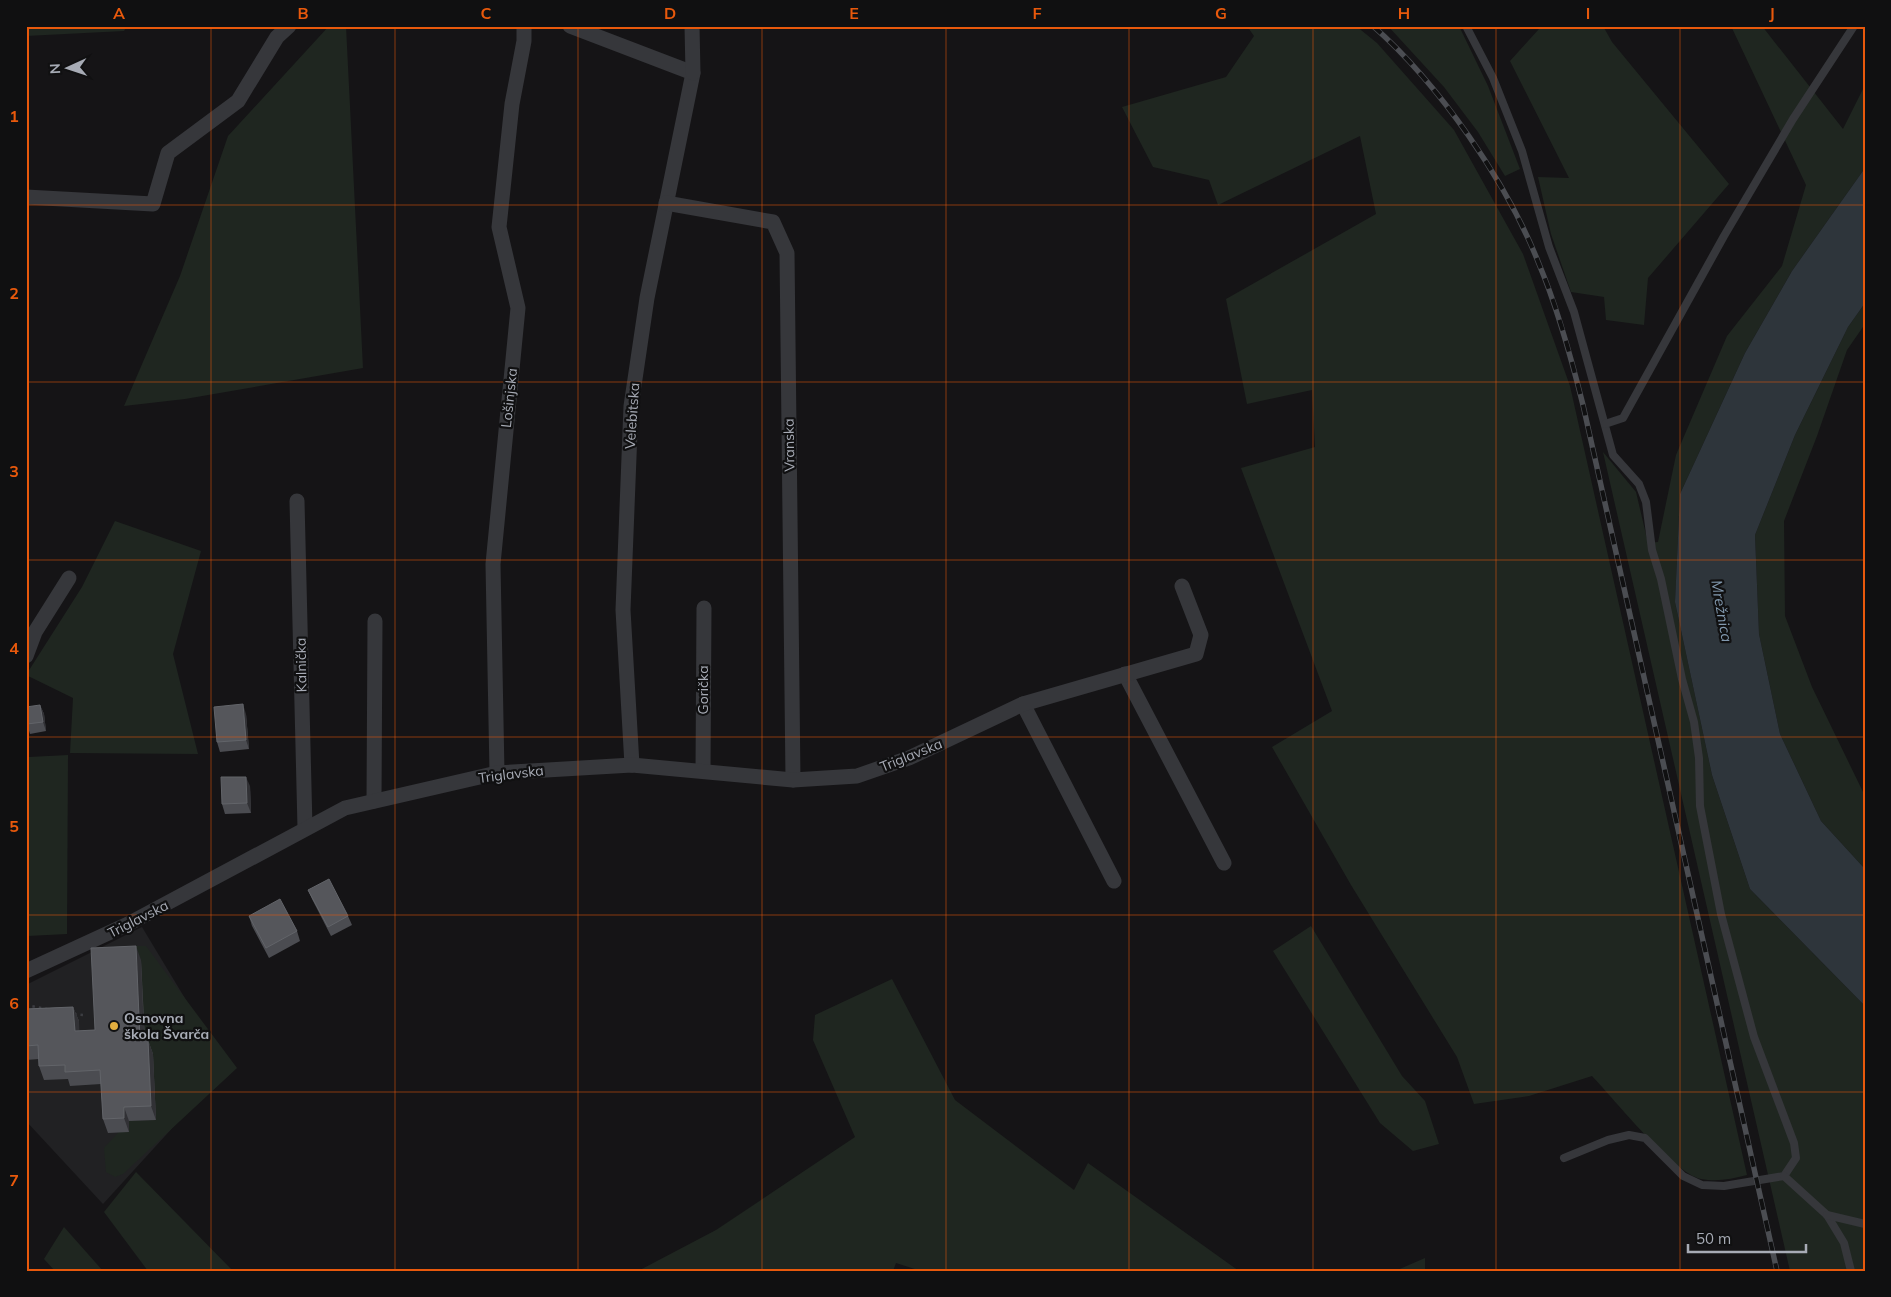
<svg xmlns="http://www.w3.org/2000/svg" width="1891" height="1297" viewBox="0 0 1891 1297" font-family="Mulish,sans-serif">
<rect width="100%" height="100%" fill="#151416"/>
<polygon fill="#212123" points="142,927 227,1068 103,1204 26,1121 26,985"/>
<g fill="#1f2620">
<polygon points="26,26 127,26 124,31 26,36"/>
<polygon points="329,26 346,26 363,368 185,399 124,406 180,276 228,136"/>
<path d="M1247 26H1356L1377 43 1454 130 1523 254 1570 386 1747 1175C1731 1179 1718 1182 1701 1179 1673 1173 1615 1100 1592 1076L1529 1096 1474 1104 1457 1057 1351 885 1272 747 1332 711 1241 468 1315 447 1312 390 1247 404 1226 299 1376 214 1360 136 1218 205 1209 180 1153 167 1122 107 1226 77 1254 36Z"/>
<polygon points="1388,26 1459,26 1488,86 1520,169 1505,176 1478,132 1444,87"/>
<polygon points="1537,26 1603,26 1612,42 1729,184 1648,278 1644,325 1606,320 1604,297 1571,292 1551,234 1538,177 1569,178 1510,61 1539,29"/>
<polygon points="1731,26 1762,26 1843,129 1865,85 1865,168 1792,271 1745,353 1680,494 1675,602 1712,775 1750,889 1865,1006 1865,1271 1790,1271 1603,452 1636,492 1648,543 1658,542 1676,455 1727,336 1782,266 1806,185"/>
<polygon points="1865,303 1865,324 1847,350 1817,436 1784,521 1785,616 1812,687 1865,796 1865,869 1821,821 1780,734 1759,634 1755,535 1795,435 1848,327"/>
<polygon points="115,521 201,551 173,654 198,754 70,753 73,698 26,675 82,587"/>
<polygon points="68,755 67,934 28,936 29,757"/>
<polygon points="1311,926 1402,1076 1425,1101 1439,1144 1413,1151 1380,1123 1273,951"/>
<polygon points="135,946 146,946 237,1068 123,1174 115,1177 106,1172 104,1148 129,1121 156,1120 153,1054 145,1054 141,960"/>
<polygon points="892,979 955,1100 1074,1190 1088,1163 1239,1271 921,1271 896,1263 893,1271 638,1271 716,1230 855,1137 813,1040 815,1015"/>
<polygon points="136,1172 233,1271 148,1271 104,1212"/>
<polygon points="64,1227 103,1271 55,1271 44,1259"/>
<polygon points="1425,1258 1425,1271 1395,1271"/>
</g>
<polygon fill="#2e353b" points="1865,168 1865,303 1848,327 1795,435 1755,535 1759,634 1780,734 1821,821 1865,869 1865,1006 1750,889 1712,775 1675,602 1680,494 1745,353 1792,271"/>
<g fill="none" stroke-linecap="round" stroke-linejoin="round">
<g stroke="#3c3d42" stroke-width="2.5" stroke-dasharray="2.5 4" stroke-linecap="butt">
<polyline points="26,1005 47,1009"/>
<polyline points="74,1014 84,1015"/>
</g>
<g stroke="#36373b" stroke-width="8">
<polyline points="1466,26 1493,78 1522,151 1549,247 1574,312 1613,455 1639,484 1646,502 1652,550 1661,579 1682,679 1694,722 1699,758 1700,806 1721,914 1754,1037 1794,1143 1796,1158 1784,1176 1724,1186 1702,1185 1683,1176 1645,1138 1629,1135 1608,1140 1564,1158"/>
<polyline points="1605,424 1623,418 1724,236 1793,119 1854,26"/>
<polyline points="1784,1176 1827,1215 1844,1243 1851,1271"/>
<polyline points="1827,1215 1865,1224"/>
</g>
<g stroke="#36373b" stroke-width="15">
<polyline points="570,26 693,73 647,298 631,406 623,610 632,765"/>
<polyline points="692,26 693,73"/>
<polyline points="26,197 153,204 168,153 238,101 277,37 289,26"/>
<polyline points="666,203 773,222 787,253 793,780"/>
<polyline points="297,501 305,828"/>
<polyline points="26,656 35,632 69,578"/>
<polyline points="1125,674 1224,863"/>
<polyline points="1023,704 1114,881"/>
<polyline points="703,771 704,608"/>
<polyline points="497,773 493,564 518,308 499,227 512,104 524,41 524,26"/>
<polyline points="374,801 375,621"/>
<polyline points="26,971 128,924 345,808 497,773 632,765 793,780 857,776 909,758 1023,704 1196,654 1201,635 1182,586"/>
</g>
<g stroke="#4b4d52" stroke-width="5.5">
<path id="rail" d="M1373 26C1439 84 1507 182 1539 264 1558 309 1571 357 1583 405L1777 1271"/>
</g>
<use href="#rail" stroke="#101011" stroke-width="4" stroke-dasharray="11" stroke-linecap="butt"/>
</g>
<g fill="#4b4c51">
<polygon points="40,705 44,714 46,731 30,734 27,724"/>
<polygon points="246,714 249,749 220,752 217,742"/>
<polygon points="250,786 251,813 225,814 222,804"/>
<polygon points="308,890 348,916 352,925 331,936 312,899"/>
<polygon points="249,916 297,931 300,941 269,958 252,926"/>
<polygon points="141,960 145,1040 148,1040 153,1054 156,1120 129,1121 129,1132 108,1133 103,1119 101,1084 70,1086 68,1079 44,1080 39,1066 39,1059 26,1060 26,1009 73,1007 79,1021 79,1031 95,1030"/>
</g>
<g fill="#313135">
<polygon points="243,704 246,714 249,749 246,740"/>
<polygon points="40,705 44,714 46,731 43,722"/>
<polygon points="246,777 250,786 251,813 247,803"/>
<polygon points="136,946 141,960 145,1054 140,1040"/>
<polygon points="73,1007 79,1021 80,1046 75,1031"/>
<polygon points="148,1040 153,1054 156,1120 151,1106"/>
<polygon points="124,1107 129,1121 129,1132 124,1118"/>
</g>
<g fill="#55565b" stroke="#626469">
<polygon points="243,704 246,740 217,742 214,707"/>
<polygon points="40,705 43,722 27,724 26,707"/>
<polygon points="221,777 246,777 247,803 222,804"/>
<polygon points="329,879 348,916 328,927 308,890"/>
<polygon points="280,899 297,931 266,948 249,916"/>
<polygon points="136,946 140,1040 148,1040 151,1106 124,1107 124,1118 103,1119 100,1070 65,1072 65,1065 39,1066 38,1045 26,1046 26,1009 73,1007 75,1031 95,1030 91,948"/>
</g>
<path fill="none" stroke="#e8590c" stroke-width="1" stroke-opacity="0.55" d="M211 26V1271M395 26V1271M578 26V1271M762 26V1271M946 26V1271M1129 26V1271M1313 26V1271M1496 26V1271M1680 26V1271M26 205H1865M26 382H1865M26 560H1865M26 737H1865M26 915H1865M26 1092H1865"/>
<circle fill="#e3ae3f" stroke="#101011" stroke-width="2" cx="114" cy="1026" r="5"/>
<g text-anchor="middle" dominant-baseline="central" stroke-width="4.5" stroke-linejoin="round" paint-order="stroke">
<g font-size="14" fill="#a7abb5" stroke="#101011">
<text transform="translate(509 398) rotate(-84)">Lošinjska</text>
<text transform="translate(632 416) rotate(-86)">Velebitska</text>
<text transform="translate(789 445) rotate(-91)">Vranska</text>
<text transform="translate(301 665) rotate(-91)">Kalnička</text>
<text transform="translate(703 690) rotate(-90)">Gorička</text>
<text transform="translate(911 755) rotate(-22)">Triglavska</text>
<text transform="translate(511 774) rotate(-7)">Triglavska</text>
<text transform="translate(138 919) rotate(-27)">Triglavska</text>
</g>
<g font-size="14" font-weight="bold" fill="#a7abb5" stroke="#101011" text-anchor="start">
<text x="124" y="1018">Osnovna<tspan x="124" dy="16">škola Švarča</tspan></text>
</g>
<g font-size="15" font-style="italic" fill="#8198ae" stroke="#101011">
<text transform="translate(1722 611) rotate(80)">Mrežnica</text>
</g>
</g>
<rect width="1891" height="1297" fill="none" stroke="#101011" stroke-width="55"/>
<g transform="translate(68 68) rotate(267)" stroke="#101011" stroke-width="4" paint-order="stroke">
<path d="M0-4L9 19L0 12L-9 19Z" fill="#a7abb5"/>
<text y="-8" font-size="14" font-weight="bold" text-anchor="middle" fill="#a7abb5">N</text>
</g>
<path d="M1688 1244v8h118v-8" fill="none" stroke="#a7abb5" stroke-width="2.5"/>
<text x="1696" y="1244" font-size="15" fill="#a7abb5" stroke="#101011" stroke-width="4" paint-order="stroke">50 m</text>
<rect x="28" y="28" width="1836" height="1242" fill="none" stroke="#e8590c" stroke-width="2"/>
<g font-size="16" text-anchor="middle" font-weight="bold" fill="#e8590c">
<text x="119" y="19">A</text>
<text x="303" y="19">B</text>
<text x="486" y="19">C</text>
<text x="670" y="19">D</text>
<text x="854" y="19">E</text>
<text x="1037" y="19">F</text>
<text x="1221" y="19">G</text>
<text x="1404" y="19">H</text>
<text x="1588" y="19">I</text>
<text x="1772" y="19">J</text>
<text x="14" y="122">1</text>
<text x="14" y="299">2</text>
<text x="14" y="477">3</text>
<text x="14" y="654">4</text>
<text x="14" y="832">5</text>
<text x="14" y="1009">6</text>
<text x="14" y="1186">7</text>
</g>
</svg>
